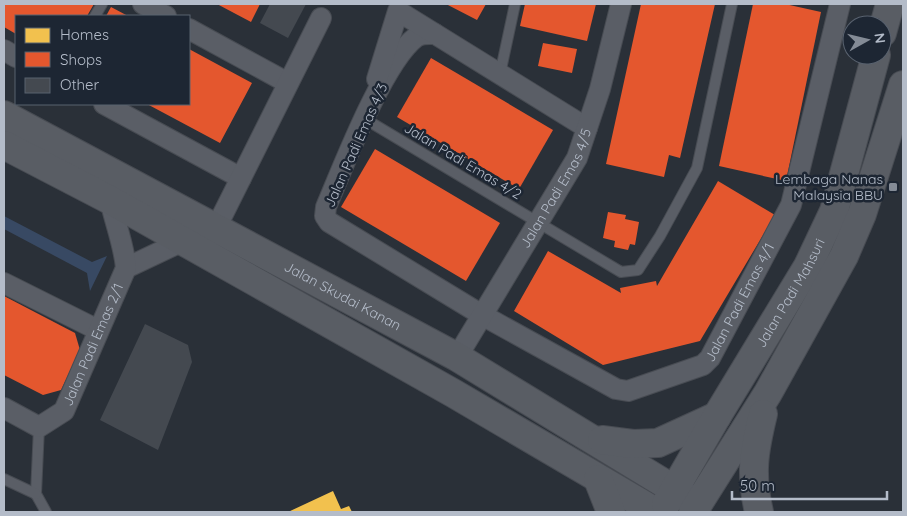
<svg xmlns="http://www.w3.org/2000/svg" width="907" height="516" viewBox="0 0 907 516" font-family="Quicksand,sans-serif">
<rect width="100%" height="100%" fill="#2a3038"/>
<polygon fill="#384963" points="4,216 92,262 107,256 90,291 87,273 4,229"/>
<polygon fill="#f2c14e" points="333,491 341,509 349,506 352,512 288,512"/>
<g fill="#e4572e">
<polygon points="4,4 94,4 87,16 16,16 16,34 4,27"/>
<polygon points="217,4 260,4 251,22"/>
<polygon points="446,4 486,4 477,20"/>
<polygon points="525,4 596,4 587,41 520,26"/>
<polygon points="641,4 715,4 680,158 669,155 664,177 606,164"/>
<polygon points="753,4 785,4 821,12 786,181 719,166"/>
<polygon points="111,7 128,16 106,16"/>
<polygon points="543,43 577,49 572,73 538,66"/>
<polygon points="189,49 252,83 220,143 147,104 189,104"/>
<polygon points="431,58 553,130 519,189 397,117"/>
<polygon points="375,149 500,223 466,281 341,207"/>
<polygon points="718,181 775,215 700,341 603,365 514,311 548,251 621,293 620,288 656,281 657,286"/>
<polygon points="608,212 626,215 625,219 639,222 635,245 630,244 628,250 614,247 615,241 603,238"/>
<polygon points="4,296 75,333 80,350 61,390 43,395 4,375"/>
</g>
<g fill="#444950">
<polygon points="270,4 306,4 288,38 260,23"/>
<polygon points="145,324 188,345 192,362 158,450 100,420"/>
</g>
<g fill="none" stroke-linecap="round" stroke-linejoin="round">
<g stroke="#484c53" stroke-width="12">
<g id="lane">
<polyline points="95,16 102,4"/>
<polyline points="500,74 515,4"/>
<polyline points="365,119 621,272 638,270 660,236 697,168 732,4"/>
<polyline points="39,427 36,494 46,512"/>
<polyline points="4,479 36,494"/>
</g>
</g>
<g stroke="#484c53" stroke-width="22">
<g id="street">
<polyline points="143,4 166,16"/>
<polyline points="189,29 288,83"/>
<path id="s1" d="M435 34C428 34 422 33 416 37 383 62 343 167 326 207L325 216 329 222 482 315 616 389 628 391 703 365 710 358 791 205 840 4"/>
<polyline points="4,50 16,57"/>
<polyline points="377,79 398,11 587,128"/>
<polyline points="104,104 241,178"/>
<polyline points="210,240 321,18"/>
<polyline points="126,268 183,241"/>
<polyline points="4,283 98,330"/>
<path id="s2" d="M457 357 577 158 600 89 621 4"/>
<path id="s3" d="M4 408 39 427 64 411 126 268C124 245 115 223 110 200"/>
</g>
</g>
<g stroke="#484c53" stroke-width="30">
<g id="secondary">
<polyline points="882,33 890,4"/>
<path id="s4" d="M4 115 457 357 698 504"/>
<polyline points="4,145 110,200 453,393 656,512"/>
<polyline points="602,440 633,444 658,443 717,416"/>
<polyline points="598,479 611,512"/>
<path id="s5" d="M666 504 717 416 808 266 834 211 876 55"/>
<polyline points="693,512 768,393 844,256 862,214 903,85"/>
<path d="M759 512C750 474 754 451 763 414"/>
</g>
</g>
<use href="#lane" stroke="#5a5e66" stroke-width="10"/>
<use href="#street" stroke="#5a5e66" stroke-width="20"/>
<use href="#secondary" stroke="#595d64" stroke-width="28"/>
</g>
<rect fill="#848b96" stroke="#1d2633" stroke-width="2" x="888" y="182" width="10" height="10" rx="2.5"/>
<g text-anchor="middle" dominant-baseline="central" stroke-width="5" stroke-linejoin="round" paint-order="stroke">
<g font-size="14" fill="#b4bcc9" stroke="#1d2633">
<text transform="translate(356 145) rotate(-66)">Jalan Padi Emas 4/3</text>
<text transform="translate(463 161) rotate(31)">Jalan Padi Emas 4/2</text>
<text stroke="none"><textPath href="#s2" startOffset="196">Jalan Padi Emas 4/5</textPath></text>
<text stroke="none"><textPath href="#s5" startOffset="245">Jalan Padi Mahsuri</textPath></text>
<text stroke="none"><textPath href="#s4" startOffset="384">Jalan Skudai Kanan</textPath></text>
<text stroke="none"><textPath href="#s1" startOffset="726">Jalan Padi Emas 4/1</textPath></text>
<text stroke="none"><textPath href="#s3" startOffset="142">Jalan Padi Emas 2/1</textPath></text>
</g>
<g font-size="14" fill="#b4bcc9" stroke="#1d2633" text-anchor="end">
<text x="883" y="179">Lembaga Nanas<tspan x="883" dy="16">Malaysia BBU</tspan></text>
</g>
</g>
<rect width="907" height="516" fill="none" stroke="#b4bcc9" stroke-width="10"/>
<rect x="15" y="15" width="175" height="90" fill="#1d2633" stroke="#59626f"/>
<rect x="25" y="28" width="25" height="15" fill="#f2c14e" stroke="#59626f"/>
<text x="60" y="40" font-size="15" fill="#b4bcc9">Homes</text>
<rect x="25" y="52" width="25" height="15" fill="#e4572e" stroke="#59626f"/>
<text x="60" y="65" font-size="15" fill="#b4bcc9">Shops</text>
<rect x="25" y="78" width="25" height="15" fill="#444950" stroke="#59626f"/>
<text x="60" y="90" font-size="15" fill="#b4bcc9">Other</text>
<g transform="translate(867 40) rotate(82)"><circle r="24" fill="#1d2633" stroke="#59626f"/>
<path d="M0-4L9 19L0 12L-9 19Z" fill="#848b96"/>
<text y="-8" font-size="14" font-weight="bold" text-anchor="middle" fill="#b4bcc9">N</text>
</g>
<path d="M732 491v8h155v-8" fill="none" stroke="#b4bcc9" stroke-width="2.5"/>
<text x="740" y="491" font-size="15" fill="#b4bcc9" stroke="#1d2633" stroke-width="4" paint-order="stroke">50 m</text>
</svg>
